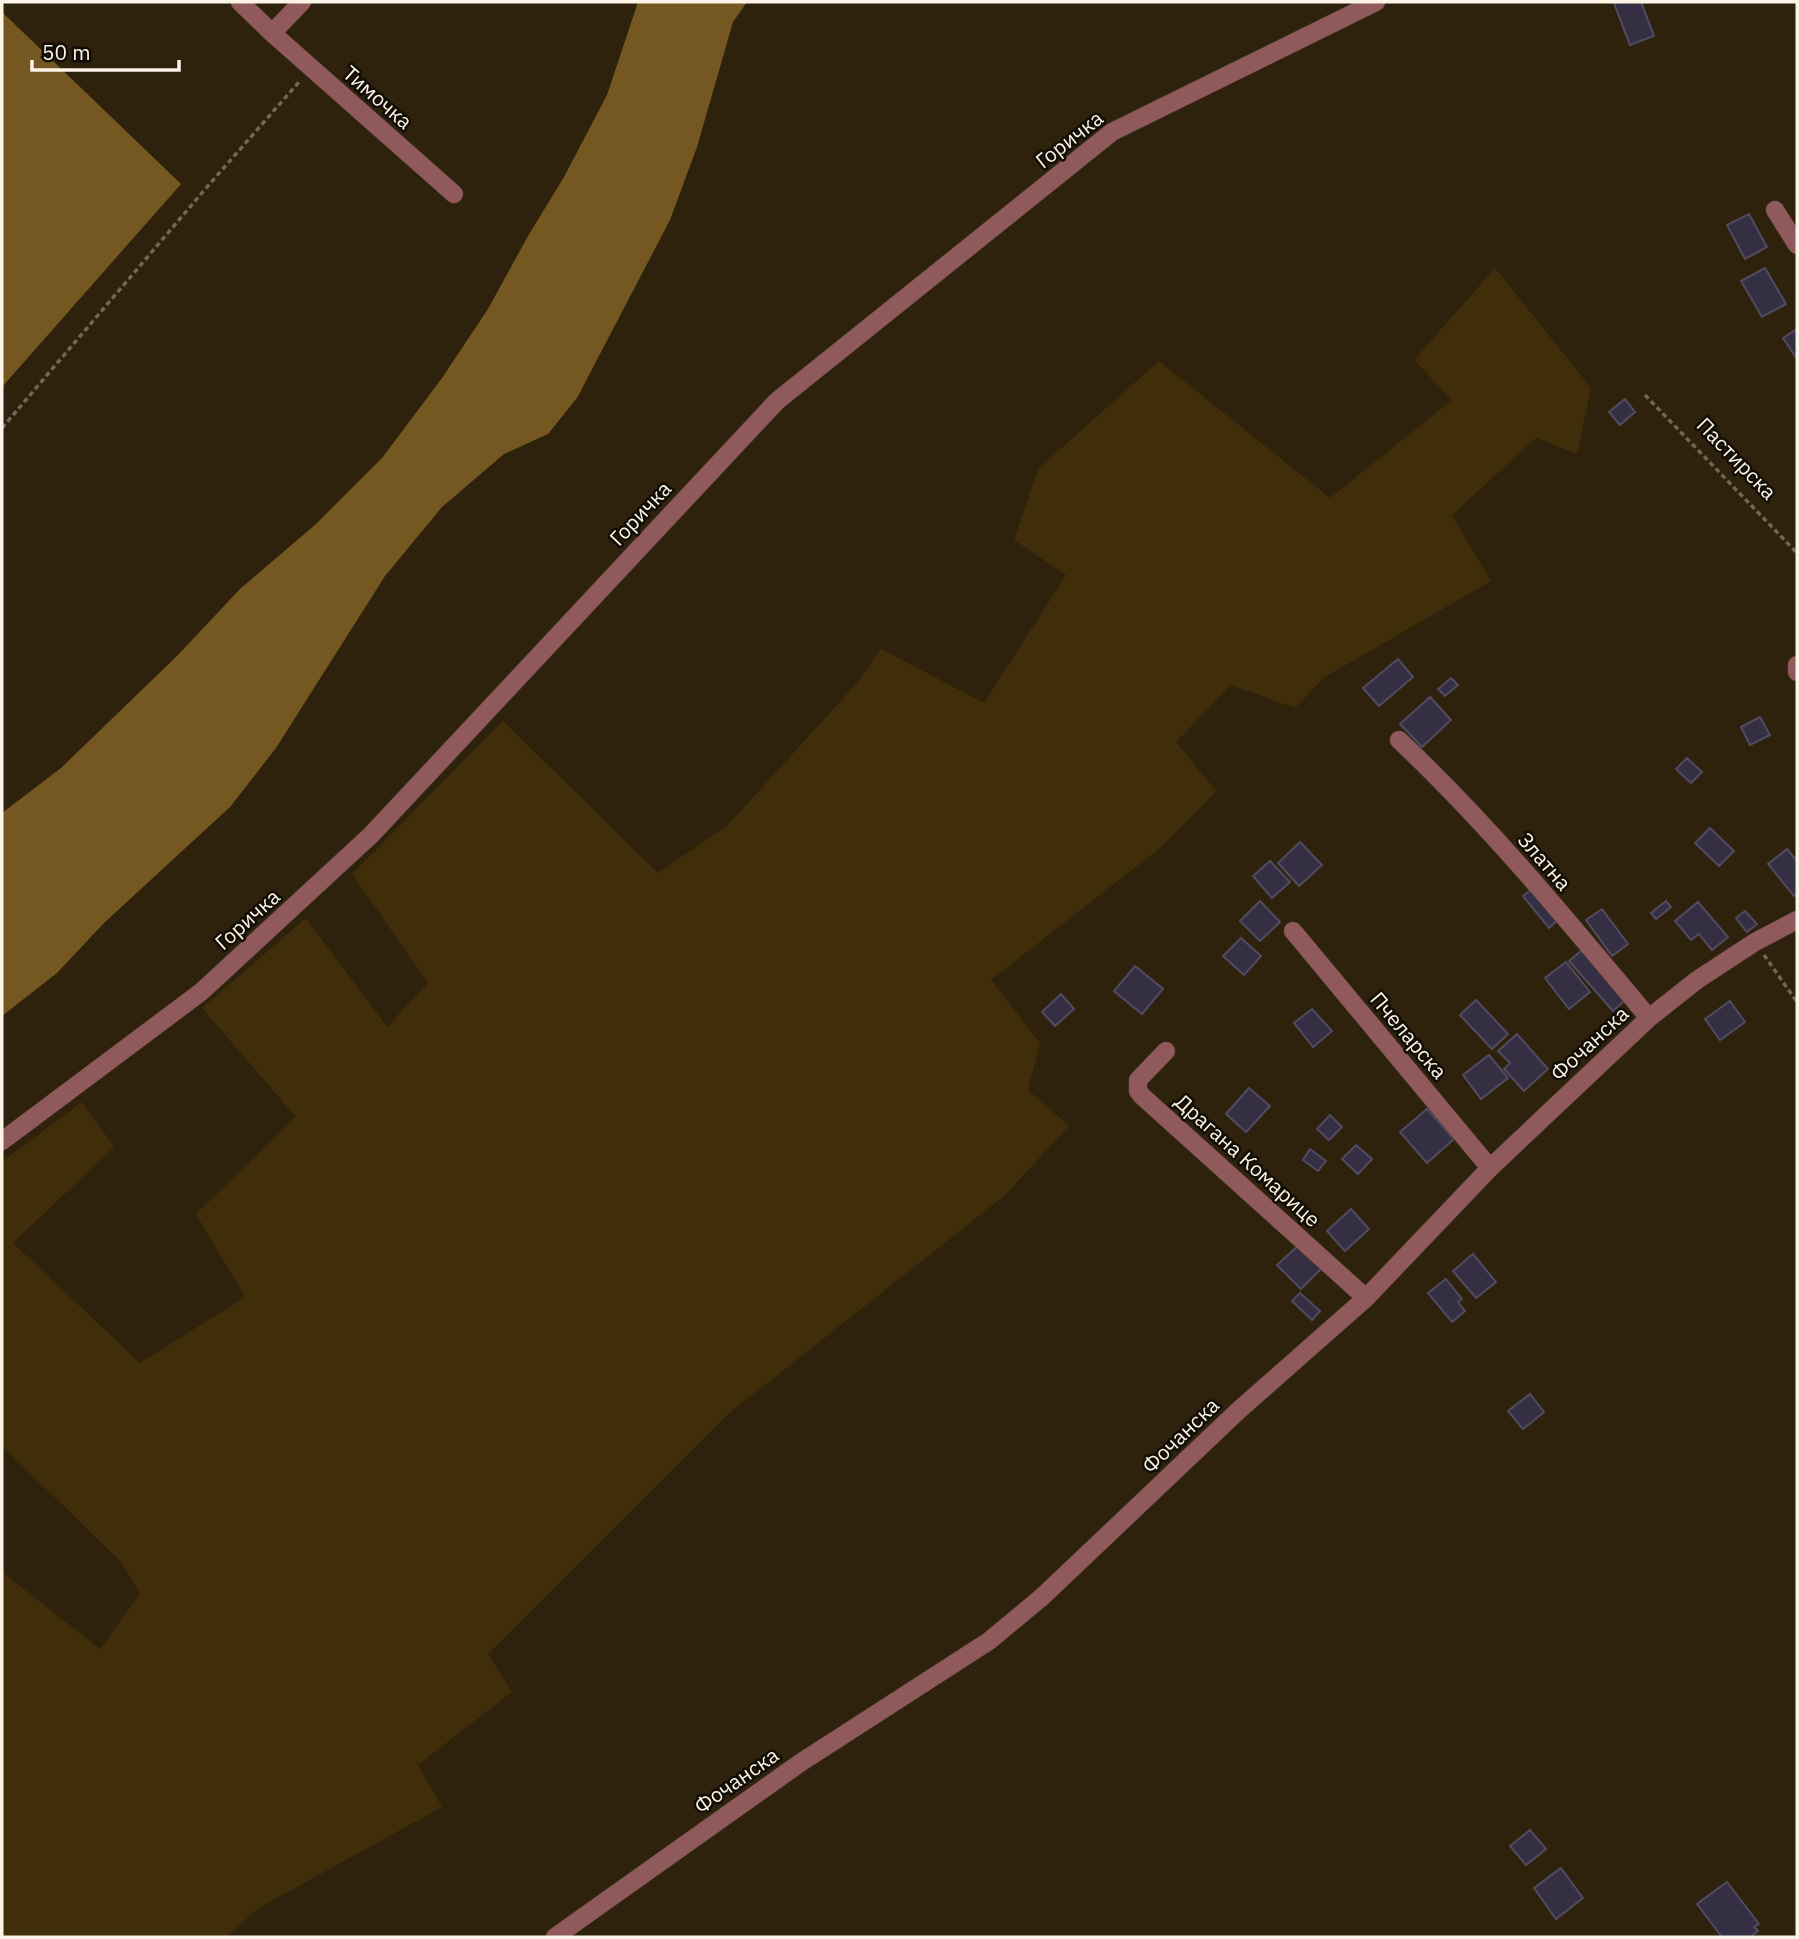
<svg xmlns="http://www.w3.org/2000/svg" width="1799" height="1939" viewBox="0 0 1799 1939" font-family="'IBM Plex Sans',sans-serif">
<rect width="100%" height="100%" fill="#2e220d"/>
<polygon fill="#402e0b" points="1495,268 1591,388 1577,454 1536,438 1452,515 1491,581 1325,677 1295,708 1231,685 1176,742 1216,791 1165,844 991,980 1040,1043 1028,1090 1069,1126 1004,1196 728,1414 488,1654 512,1692 418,1765 442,1807 257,1909 227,1937 2,1937 2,1572 100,1649 140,1594 121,1562 2,1446 2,1162 82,1102 114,1147 13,1243 140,1363 245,1297 196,1214 296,1117 202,1008 306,918 387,1027 428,983 352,874 503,721 658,873 728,825 856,684 881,649 984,703 1066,575 1014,540 1038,469 1159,361 1330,498 1452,400 1414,360"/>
<g fill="#755721">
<polygon points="638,2 747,2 733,22 697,147 670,220 577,398 548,434 504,454 442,507 385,576 276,748 230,807 104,923 57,973 2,1016 2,813 61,768 177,656 240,589 316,524 382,458 442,378 488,309 528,236 564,177 607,95"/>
<polygon points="2,12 181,184 2,387"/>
</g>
<g fill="#352f44" stroke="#514b61" stroke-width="2">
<polygon points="1617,2 1641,2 1654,36 1630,45 1614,3"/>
<polygon points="1749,214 1767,247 1745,259 1727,225"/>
<polygon points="1765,268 1786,304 1762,317 1741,281"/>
<polygon points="1797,329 1797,359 1783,338"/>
<polygon points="1625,399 1635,412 1620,425 1609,412"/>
<polygon points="1398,659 1413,677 1379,706 1363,688"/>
<polygon points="1451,678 1458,685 1445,696 1438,689"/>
<polygon points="1430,697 1451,720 1422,747 1400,724"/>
<polygon points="1760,717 1770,735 1750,745 1741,727"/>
<polygon points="1687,758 1702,772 1691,783 1676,769"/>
<polygon points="1710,828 1734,851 1719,866 1695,843"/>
<polygon points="1300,842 1322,865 1299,886 1278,863"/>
<polygon points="1787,849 1797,861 1797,894 1794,896 1768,864"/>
<polygon points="1270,861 1290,882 1272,898 1253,876"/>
<polygon points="1533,888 1559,919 1549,928 1523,896"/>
<polygon points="1260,901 1280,922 1260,941 1240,921"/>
<polygon points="1666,901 1671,907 1656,919 1651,913"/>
<polygon points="1698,902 1728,937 1712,950 1699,934 1691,940 1675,921"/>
<polygon points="1602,909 1628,944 1612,956 1586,920"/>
<polygon points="1745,911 1757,924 1747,932 1736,918"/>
<polygon points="1241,938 1261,956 1244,975 1223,956"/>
<polygon points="1582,950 1625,1000 1613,1011 1569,961"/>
<polygon points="1566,962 1590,992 1569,1009 1545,978"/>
<polygon points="1135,966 1163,989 1142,1014 1114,991"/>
<polygon points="1061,994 1074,1009 1055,1026 1042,1012"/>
<polygon points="1476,1000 1508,1034 1492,1049 1460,1015"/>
<polygon points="1730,1001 1745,1022 1720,1040 1705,1019"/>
<polygon points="1312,1009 1332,1031 1313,1047 1294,1023"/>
<polygon points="1517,1034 1548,1069 1524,1091 1504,1069 1510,1063 1498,1051"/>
<polygon points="1489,1055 1508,1078 1481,1099 1463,1075"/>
<polygon points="1249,1088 1270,1106 1246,1132 1226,1114"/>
<polygon points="1427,1109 1454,1139 1427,1163 1400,1132"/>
<polygon points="1330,1115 1342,1127 1329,1140 1317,1129"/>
<polygon points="1356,1145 1372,1159 1358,1174 1342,1159"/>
<polygon points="1310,1149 1326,1161 1318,1171 1303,1160"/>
<polygon points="1351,1209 1369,1229 1345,1251 1327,1231"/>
<polygon points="1300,1244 1323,1267 1301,1289 1277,1265"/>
<polygon points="1473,1254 1496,1282 1476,1298 1453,1271"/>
<polygon points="1446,1279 1462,1299 1458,1302 1465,1311 1452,1322 1428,1293"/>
<polygon points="1300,1293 1320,1311 1312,1320 1292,1301"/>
<polygon points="1530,1394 1544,1412 1523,1429 1508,1411"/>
<polygon points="1530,1830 1546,1849 1526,1865 1510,1846"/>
<polygon points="1561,1868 1583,1898 1556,1919 1534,1888"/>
<polygon points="1727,1882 1759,1924 1754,1927 1758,1931 1750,1937 1722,1937 1697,1904"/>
</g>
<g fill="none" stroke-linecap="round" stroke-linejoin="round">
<g stroke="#4b3f2c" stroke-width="19">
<g id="minor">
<polyline points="240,2 272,33 302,2"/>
<polyline points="272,33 454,194"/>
<polyline points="1775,210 1797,245"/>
<polyline points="1797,665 1797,672"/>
<path d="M1399 740C1490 826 1569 922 1649 1018"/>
<polyline points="1293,931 1490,1168"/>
<polyline points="1166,1051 1138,1080 1138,1091 1142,1096 1366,1298"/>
<polyline points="2,1141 201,992 371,835 777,401 1112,132 1376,2"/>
<polyline points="555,1937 800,1763 989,1641 1042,1597 1239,1410 1366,1298 1490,1168 1649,1018 1697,980 1755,942 1797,920"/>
</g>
</g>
<g stroke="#716754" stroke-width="3.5" stroke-dasharray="5 3.5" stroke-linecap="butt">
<polyline points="1645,395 1797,553"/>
<polyline points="2,428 207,187 299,82"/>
<polyline points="1764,955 1797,1002"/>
</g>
<use href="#minor" stroke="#90595c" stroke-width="18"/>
</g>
<g text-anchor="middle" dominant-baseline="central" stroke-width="5" stroke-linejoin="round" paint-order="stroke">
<g font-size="21" fill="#fbf4e7" stroke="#120d05">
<text transform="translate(378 97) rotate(41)">Тимочка</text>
<text transform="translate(1069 139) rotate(-38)">Горичка</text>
<text transform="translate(1737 458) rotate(46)">Пастирска</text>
<text transform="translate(640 513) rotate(-47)">Горичка</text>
<text transform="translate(1545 861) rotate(49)">Златна</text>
<text transform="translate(247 919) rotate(-42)">Горичка</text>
<text transform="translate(1409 1035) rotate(50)">Пчеларска</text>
<text transform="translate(1589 1043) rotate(-43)">Фочанска</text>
<text transform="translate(1248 1160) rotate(42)">Драгана Комарице</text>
<text transform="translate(1180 1435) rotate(-44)">Фочанска</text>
<text transform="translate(736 1780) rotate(-35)">Фочанска</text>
</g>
</g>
<rect width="1799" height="1939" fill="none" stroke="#fbf4e7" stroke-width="7"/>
<path d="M32 60v10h147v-10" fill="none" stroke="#fbf4e7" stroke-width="3.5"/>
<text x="42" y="60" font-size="21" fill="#fbf4e7" stroke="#120d05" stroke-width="5" paint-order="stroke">50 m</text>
</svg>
